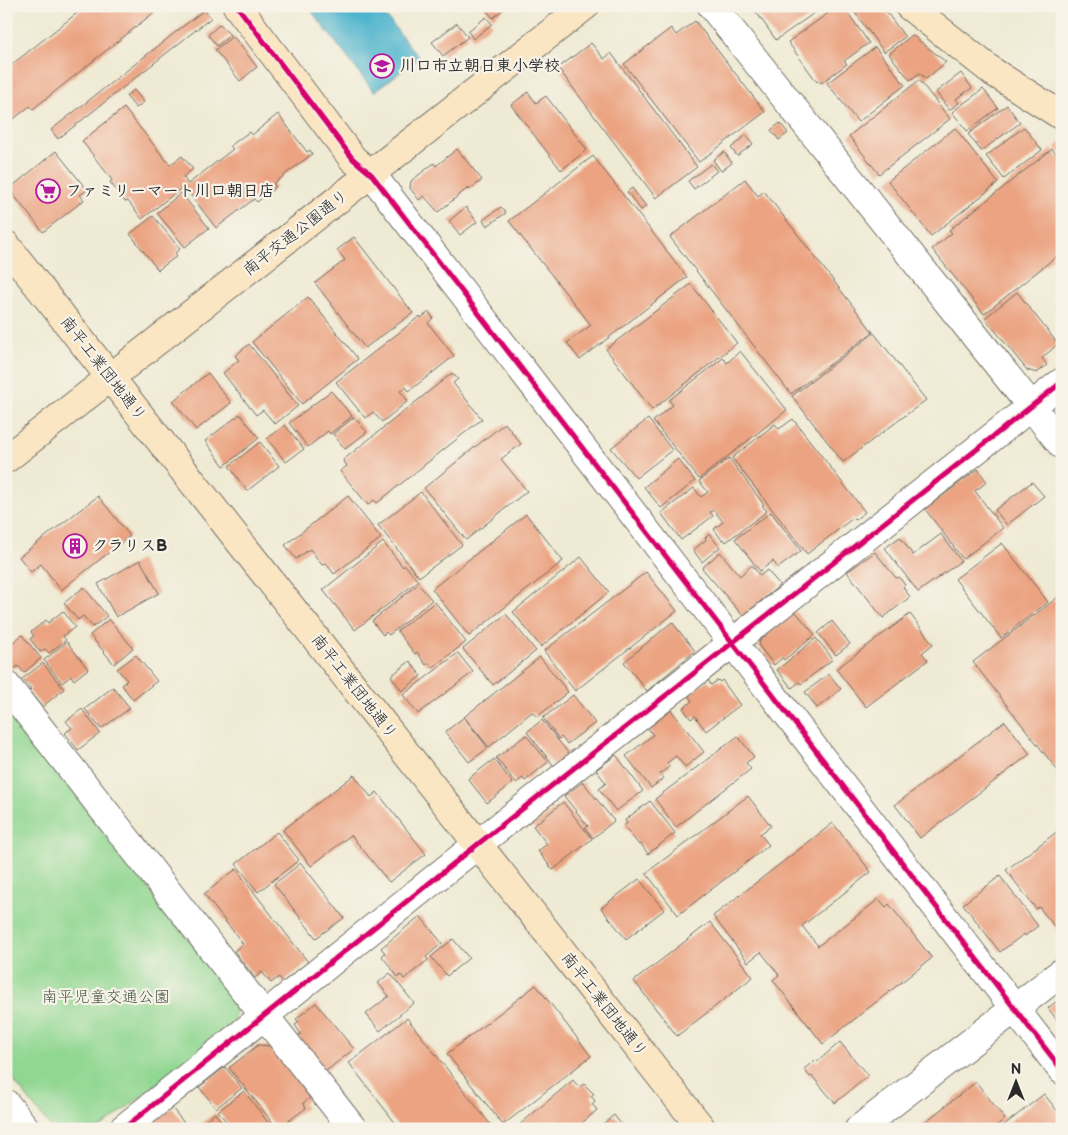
<svg xmlns="http://www.w3.org/2000/svg" width="1068" height="1135" viewBox="0 0 1068 1135" font-family="'Balsamiq Sans','Klee One',sans-serif">
<rect width="100%" height="100%" fill="#f7f3e8"/>
<filter id="ink" filterUnits="userSpaceOnUse"><feTurbulence type="fractalNoise" baseFrequency=".02" numOctaves="2"/><feDisplacementMap in="SourceGraphic" scale="10" xChannelSelector="R" yChannelSelector="G"/><feConvolveMatrix kernelMatrix="1 2 1 2 8 2 1 2 1" color-interpolation-filters="sRGB"/></filter>
<filter id="wash" filterUnits="userSpaceOnUse"><feTurbulence type="fractalNoise" baseFrequency=".0096" numOctaves="4" result="noise"/><feDisplacementMap in="SourceGraphic" scale="20" xChannelSelector="R" yChannelSelector="G"/><feGaussianBlur stdDeviation="1.12" result="paint"/><feColorMatrix in="noise" values="0 0 0 0 0 0 0 0 0 0 0 0 0 0 0 0 0 1.4 0 .05"/><feComposite in="paint" operator="in"/></filter>
<g filter="url(#wash)">
<rect width="100%" height="100%" fill="#efead3"/>
<polygon fill="#90d791" stroke="#5e815e" points="6,705 235,1000 234,1025 99,1129 52,1129 6,1071"/>
<polygon fill="#4eb4cd" stroke="#3c707c" points="311,6 378,6 419,58 374,92 309,8"/>
<g id="blocks">
<g fill="#eba381">
<polygon points="86,6 162,6 33,109 30,106 6,125 6,61 10,66"/>
<polygon points="483,6 507,6 493,18"/>
<polygon points="752,6 824,6 776,40"/>
<polygon points="838,6 843,6 869,43 844,61 847,64 821,83 819,80 817,82 788,42"/>
<polygon points="850,6 876,6 877,8 882,6 905,37 884,52"/>
<polygon points="204,10 211,18 58,139 51,130"/>
<polygon points="486,17 492,24 473,39 468,31"/>
<polygon points="695,21 765,112 699,162 624,64 671,28 676,35"/>
<polygon points="457,23 468,37 443,56 432,42"/>
<polygon points="220,24 230,35 217,46 208,35"/>
<polygon points="912,35 946,62 926,79 920,73 910,80 889,54"/>
<polygon points="233,36 257,67 240,81 215,50"/>
<polygon points="591,43 604,59 611,53 697,167 656,198 558,68"/>
<polygon points="875,47 905,85 858,122 827,83"/>
<polygon points="961,73 972,88 956,99 959,103 949,110 936,92"/>
<polygon points="919,80 950,119 879,174 849,136"/>
<polygon points="983,89 998,108 967,131 952,112"/>
<polygon points="134,90 144,102 136,108 126,96"/>
<polygon points="528,92 536,103 546,96 587,150 561,170 511,105"/>
<polygon points="1007,105 1020,123 981,151 968,134"/>
<polygon points="124,108 170,165 182,156 193,169 183,177 188,184 233,149 230,146 249,132 252,135 278,114 307,152 310,150 312,154 273,184 276,187 257,202 254,199 216,228 184,186 142,219 128,201 125,202 110,182 112,180 82,141"/>
<polygon points="780,123 788,133 779,140 771,130"/>
<polygon points="1024,127 1042,150 1004,179 986,156"/>
<polygon points="955,128 998,183 931,236 888,181"/>
<polygon points="746,135 753,144 737,156 731,148"/>
<polygon points="1062,142 1062,155 1055,147"/>
<polygon points="457,149 482,180 469,190 468,188 438,212 424,196 419,200 410,188 411,181 434,163 436,166"/>
<polygon points="1052,149 1062,161 1062,252 984,314 932,249 952,233 949,230"/>
<polygon points="56,151 87,190 80,195 84,200 43,232 9,189"/>
<polygon points="724,152 732,163 721,171 713,160"/>
<polygon points="593,156 687,277 580,360 567,343 591,325 509,221"/>
<polygon points="711,164 717,171 694,189 688,181"/>
<polygon points="745,179 758,196 764,191 873,332 791,394 670,237"/>
<polygon points="632,188 646,206 641,210 627,192"/>
<polygon points="181,193 209,228 185,247 157,213"/>
<polygon points="466,207 477,222 460,235 449,221"/>
<polygon points="501,207 506,213 487,226 483,220"/>
<polygon points="153,216 180,249 175,253 177,256 158,270 130,234"/>
<polygon points="354,237 413,313 365,348 315,283 345,260 337,250"/>
<polygon points="691,284 737,343 652,410 606,349"/>
<polygon points="1017,292 1058,344 1042,358 1047,365 1037,373 1027,370 985,318"/>
<polygon points="308,297 358,359 302,404 252,342"/>
<polygon points="429,312 433,318 428,323 454,356 409,391 406,387 400,391 408,401 382,422 373,412 365,418 336,382 420,316 421,318"/>
<polygon points="874,333 926,400 843,462 792,396"/>
<polygon points="249,344 298,406 275,424 263,410 256,415 223,373 239,360 235,356"/>
<polygon points="740,351 787,410 699,479 653,421 673,405 669,400 723,358 727,363"/>
<polygon points="208,373 231,403 196,430 173,401"/>
<polygon points="452,373 458,379 453,383 482,419 377,503 374,500 368,505 340,471 347,466 343,460"/>
<polygon points="331,391 352,416 330,434 328,431 308,447 289,423"/>
<polygon points="240,414 259,438 224,466 205,441"/>
<polygon points="354,417 367,432 345,449 333,434"/>
<polygon points="648,419 672,450 636,478 611,448"/>
<polygon points="793,419 865,512 855,520 853,518 807,554 732,458 775,424 779,429"/>
<polygon points="505,423 521,444 501,459 527,491 466,540 424,488"/>
<polygon points="285,425 304,449 286,462 267,439"/>
<polygon points="260,442 279,466 247,491 229,466"/>
<polygon points="729,458 764,505 762,506 767,511 726,542 724,539 722,540 714,529 723,522 714,510 710,512 713,516 681,540 661,513 694,488 701,497 708,492 699,481"/>
<polygon points="678,459 695,481 661,508 644,487"/>
<polygon points="978,469 987,482 975,491 1003,528 963,559 925,509"/>
<polygon points="1032,482 1044,496 1007,525 995,510"/>
<polygon points="421,492 462,545 419,577 378,525"/>
<polygon points="98,496 130,536 61,590 41,564 31,572 19,557"/>
<polygon points="348,496 381,538 334,574 326,563 322,565 310,549 296,559 285,545"/>
<polygon points="771,512 801,551 778,568 773,561 760,571 735,539"/>
<polygon points="526,514 563,561 469,636 432,589"/>
<polygon points="709,534 720,547 702,562 693,550 706,540 705,538"/>
<polygon points="941,534 961,561 918,592 885,548 900,537 913,555"/>
<polygon points="383,542 403,567 405,565 418,581 355,630 323,590"/>
<polygon points="1002,543 1048,602 1001,638 955,579"/>
<polygon points="720,552 740,576 752,565 760,576 767,570 780,585 743,616 702,568"/>
<polygon points="875,552 896,578 899,577 905,585 903,587 910,597 883,618 847,572"/>
<polygon points="581,557 609,592 541,647 513,612"/>
<polygon points="140,560 159,593 116,617 98,584"/>
<polygon points="646,572 677,611 575,691 544,651"/>
<polygon points="418,584 432,600 389,635 386,632 383,635 372,621"/>
<polygon points="84,587 107,616 93,627 83,616 78,620 64,603"/>
<polygon points="1062,594 1062,776 973,662"/>
<polygon points="435,602 466,642 432,668 429,663 426,665 417,652 415,654 397,631"/>
<polygon points="63,611 75,627 63,636 66,640 49,653 45,649 40,652 30,639 34,636 31,632 46,620 48,623"/>
<polygon points="795,611 815,635 784,660 782,658 774,665 759,646 760,640"/>
<polygon points="506,614 536,651 493,685 463,649"/>
<polygon points="910,614 933,644 922,653 928,660 866,707 836,669"/>
<polygon points="109,619 133,648 114,664 90,635"/>
<polygon points="832,621 850,644 836,655 818,633"/>
<polygon points="672,622 695,651 647,691 624,662"/>
<polygon points="22,635 41,658 24,673 18,666 14,669 9,664 8,665 6,663 6,648"/>
<polygon points="816,638 833,659 801,684 799,682 792,688 777,670"/>
<polygon points="67,642 88,669 74,680 71,676 62,683 44,660"/>
<polygon points="458,653 473,672 418,714 403,695"/>
<polygon points="136,655 157,681 133,700 122,685 127,680 117,669"/>
<polygon points="540,657 568,692 537,717 532,712 489,747 464,717"/>
<polygon points="410,661 421,676 402,691 391,676"/>
<polygon points="43,663 64,689 42,707 29,691 31,689 22,679"/>
<polygon points="829,674 841,689 817,708 805,692"/>
<polygon points="708,680 711,685 718,680 720,682 722,680 740,705 706,731 695,716 691,719 683,708 692,701 688,695"/>
<polygon points="113,687 130,708 101,729 85,709"/>
<polygon points="573,695 595,723 567,744 561,737 559,739 543,718"/>
<polygon points="82,709 100,733 78,750 65,733 72,728 66,721"/>
<polygon points="671,710 704,752 685,767 676,756 667,763 670,766 660,774 664,778 651,788 626,756 653,735 648,728"/>
<polygon points="464,717 488,748 469,762 445,732"/>
<polygon points="542,720 569,754 554,766 527,732"/>
<polygon points="1005,721 1030,754 920,838 895,805"/>
<polygon points="526,735 548,762 525,781 523,778 516,783 496,758"/>
<polygon points="738,736 754,757 746,763 751,769 676,827 655,799"/>
<polygon points="616,755 643,791 616,811 599,789 606,783 596,770"/>
<polygon points="494,759 513,783 487,803 468,779"/>
<polygon points="354,775 371,797 377,792 426,854 389,882 351,835 311,866 283,830"/>
<polygon points="583,782 614,821 593,838 585,828 588,826 564,796"/>
<polygon points="748,796 771,826 760,834 769,845 678,915 646,873"/>
<polygon points="650,801 675,833 648,854 641,844 639,845 624,826 627,823 625,820"/>
<polygon points="563,802 592,839 553,870 538,851 547,844 533,826"/>
<polygon points="833,823 871,872 802,926 818,946 879,899 886,907 889,904 932,958 823,1044 773,980 779,975 761,952 748,962 713,916"/>
<polygon points="1062,828 1062,929 1058,931 1039,907 1036,909 1006,870"/>
<polygon points="277,832 299,860 258,892 236,864"/>
<polygon points="301,863 344,918 316,938 274,884"/>
<polygon points="236,869 308,962 283,982 279,977 271,983 262,972 255,978 234,951 243,944 204,894"/>
<polygon points="1000,876 1038,926 1025,936 1024,934 1000,952 963,904"/>
<polygon points="639,879 664,910 626,939 601,908"/>
<polygon points="420,916 442,943 426,957 428,960 404,979 401,975 398,977 382,956 385,953 381,948"/>
<polygon points="710,922 753,977 677,1036 634,981"/>
<polygon points="453,939 469,958 447,976 431,957"/>
<polygon points="390,973 414,1003 380,1031 366,1014 389,996 378,983"/>
<polygon points="536,985 591,1056 503,1125 447,1054"/>
<polygon points="1062,997 1062,1023 1060,1024 1048,1008"/>
<polygon points="316,1003 354,1049 326,1071 297,1036 301,1034 295,1025 299,1022 296,1019"/>
<polygon points="407,1018 494,1129 400,1129 349,1063"/>
<polygon points="840,1042 868,1076 835,1103 812,1076 810,1077 804,1069 815,1060 817,1062"/>
<polygon points="258,1045 270,1046 310,1098 303,1103 306,1108 278,1129 229,1068"/>
<polygon points="225,1067 242,1088 216,1108 199,1087"/>
<polygon points="573,1080 579,1087 584,1084 594,1094 591,1096 595,1101 592,1104 597,1110 575,1129 520,1129 518,1126"/>
<polygon points="976,1082 1005,1119 992,1129 916,1129"/>
<polygon points="244,1091 273,1129 232,1129 218,1111"/>
<polygon points="1044,1094 1062,1117 1062,1129 999,1129"/>
<polygon points="172,1108 189,1129 145,1129"/>
<polygon points="215,1113 227,1129 194,1129"/>
<polygon points="614,1115 625,1129 597,1129"/>
</g>
</g>
</g>
<g filter="url(#ink)">
<use href="#blocks" fill-opacity="0" stroke="#706e66" stroke-width="1"/>
<g fill="none" stroke-linecap="round" stroke-linejoin="round">
<g stroke="#706e66" stroke-width="30">
<g id="street">
<polyline points="712,6 1062,445"/>
<polyline points="372,175 1062,1070"/>
<polyline points="6,685 353,1129"/>
<polyline points="6,1104 26,1129"/>
<polyline points="123,1129 478,844 1062,382"/>
<polyline points="859,1129 1062,972"/>
</g>
</g>
<g stroke="#706e66" stroke-width="30">
<g id="secondary">
<polyline points="237,6 353,159 372,175"/>
<polyline points="909,6 993,72 1062,116"/>
<polyline points="6,245 702,1129"/>
<polyline points="6,459 585,6"/>
</g>
</g>
<use href="#street" stroke="#fff" stroke-width="28"/>
<use href="#secondary" stroke="#fbe6c4" stroke-width="28"/>
<g stroke="#f7f3e8" stroke-width="8">
<g id="cycleway">
<polyline points="237,6 353,159 372,175 1062,1070"/>
<polyline points="123,1129 478,844 1062,382"/>
</g>
</g>
<use href="#cycleway" stroke="#d6006c" stroke-width="5"/>
</g>
</g>
<defs>
<g id="school-ring" transform="scale(1.25)"><circle r="9.5" fill="#f7f3e8" stroke="#b5179e" stroke-width="1.5"/><path d="M0-5L7-2L0 1L-7-2ZM-4 1L0 2.5L4 1V4Q0 6-4 4Z" fill="#b5179e"/></g>
<g id="supermarket-ring" transform="scale(1.25)"><circle r="9.5" fill="#f7f3e8" stroke="#b5179e" stroke-width="1.5"/><path d="M-6-5.5h2.5l.6 2H6L4.5 2H-2.5L-4.4-4H-6ZM-1.5 3.2a1.3 1.3 0 1 0 .1 0ZM3 3.2a1.3 1.3 0 1 0 .1 0Z" fill="#b5179e"/></g>
<g id="building-ring" transform="scale(1.25)"><circle r="9.5" fill="#f7f3e8" stroke="#b5179e" stroke-width="1.5"/><path d="M-4-6H4V6H1V3H-1V6H-4ZM-2.5-4.3h1.7v1.8h-1.7ZM.8-4.3h1.7v1.8H.8ZM-2.5-1h1.7V.8h-1.7ZM.8-1h1.7V.8H.8Z" fill="#b5179e"/></g>
</defs>
<g fill-rule="evenodd">
<use href="#school-ring" x="382" y="66"/>
<use href="#supermarket-ring" x="48" y="191"/>
<use href="#building-ring" x="75" y="546"/>
</g>
<g text-anchor="middle" dominant-baseline="central" stroke-width="4.5" stroke-linejoin="round" paint-order="stroke">
<g font-size="16" font-weight="bold" fill="#2b2b2b" stroke="#f7f3e8" text-anchor="start">
<text x="400" y="66">川口市立朝日東小学校</text>
<text x="66" y="191">ファミリーマート川口朝日店</text>
<text x="92" y="546">クラリスB</text>
</g>
<g font-size="16" fill="#2b2b2b" stroke="#f7f3e8">
<text transform="translate(296 233) rotate(-38)">南平交通公園通り</text>
<text transform="translate(103 369) rotate(52)">南平工業団地通り</text>
<text transform="translate(354 687) rotate(52)">南平工業団地通り</text>
<text transform="translate(604 1005) rotate(52)">南平工業団地通り</text>
</g>
<g font-size="16" fill="#445644" stroke="#f7f3e8">
<text x="106" y="997">南平児童交通公園</text>
</g>
</g>
<rect width="1068" height="1135" fill="none" stroke="#f7f3e8" stroke-width="25"/>
<g transform="translate(1016 1082)" stroke="#f7f3e8" stroke-width="4" paint-order="stroke">
<path d="M0-4L9 19L0 12L-9 19Z" fill="#2b2b2b"/>
<text y="-8" font-size="14" font-weight="bold" text-anchor="middle" fill="#2b2b2b">N</text>
</g>
</svg>
